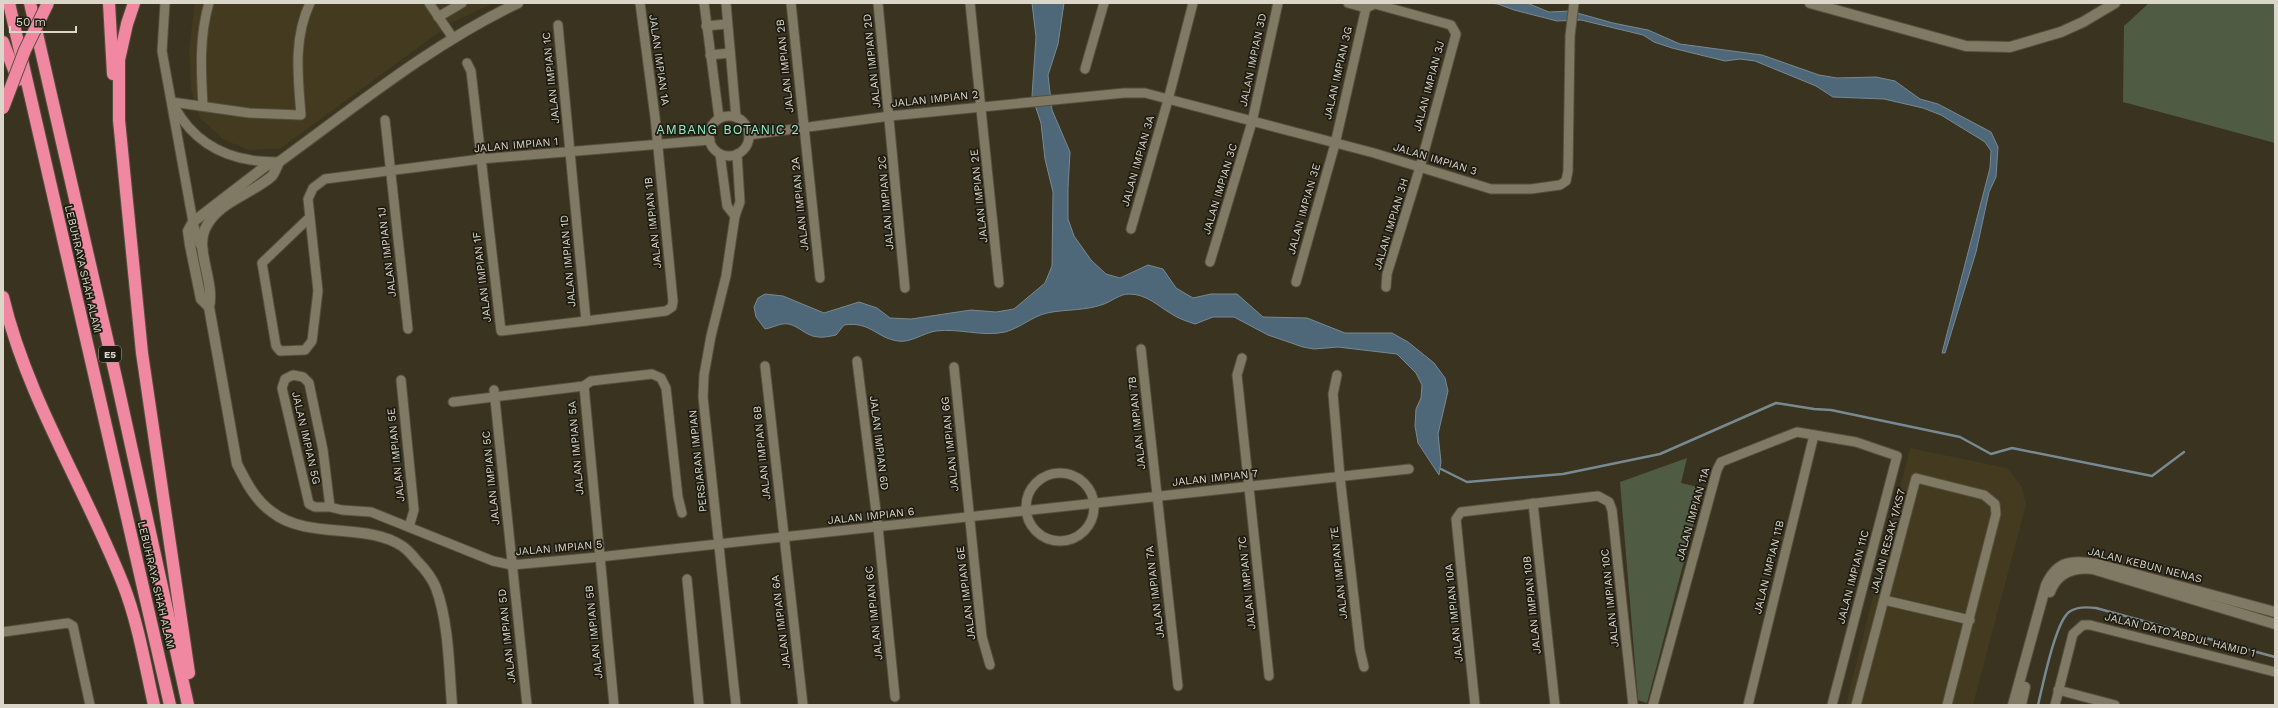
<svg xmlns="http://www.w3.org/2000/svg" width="2278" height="708" viewBox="0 0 2278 708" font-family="'Work Sans',sans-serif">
<rect width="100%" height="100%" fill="#39331f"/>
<g fill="#433a1f">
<polygon points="195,3 494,3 453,22 280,149 249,150 224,140 200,118 191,89 189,49"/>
<polygon points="1910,448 2007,468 2022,487 2026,505 1973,705 1846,705"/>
</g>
<g fill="#4f5b43">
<polygon points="2149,3 2275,3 2275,143 2123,102 2124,26"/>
<polygon points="1687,458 1681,483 1703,488 1647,703 1638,700 1620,482"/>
</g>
<g fill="#4e687a" stroke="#788992">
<path d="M1032 3H1064L1058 44 1048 75 1052 110 1070 152 1068 188V219L1074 236 1091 260 1106 274 1120 278 1148 265 1163 269 1176 288 1193 298 1211 294H1237L1263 317 1307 318 1345 333H1392L1408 342 1434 363 1445 378 1448 391 1438 434 1441 462 1439 475 1418 443 1415 426 1416 409 1421 398 1422 385 1416 373 1397 354 1338 347 1314 349 1303 347 1268 335 1234 317H1213L1195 324C1186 321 1177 318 1170 313 1157 305 1146 294 1129 294 1120 294 1112 301 1104 304 1086 311 1065 309 1047 313 1033 316 1020 328 1005 332 982 337 959 328 936 331 923 333 911 343 898 341 876 338 871 321 844 325L836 335C827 337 817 339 808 334 800 330 792 322 782 324 777 325 771 328 765 329L756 317 754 307 758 298 765 294 783 296 824 313 859 302 877 308 890 318 911 319 971 310 996 312 1014 309 1045 283 1052 266 1053 192 1045 159 1041 123 1032 96 1036 37Z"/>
<polygon points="1489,3 1527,3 1549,12 1570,11 1613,23 1648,30 1680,44 1762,55 1819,75 1837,78 1876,77 1895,81 1920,99 1938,104 1991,132 1998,147 1996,177 1989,192 1976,252 1945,353 1942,353 1990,168 1991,151 1985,142 1941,115 1923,108 1884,99 1833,97 1816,86 1755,61 1740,59 1725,61 1672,48 1654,42 1643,35 1581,20 1557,21 1514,10 1498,4"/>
</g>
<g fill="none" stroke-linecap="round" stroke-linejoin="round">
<g stroke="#788992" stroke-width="2.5">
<polyline points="1441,469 1467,482 1563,474 1660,454 1776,403 1814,409 1831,410 1960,437 1991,454 2012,448 2152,476 2184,452"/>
<path d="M2038 705C2043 685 2055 623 2069 612 2077 606 2088 607 2096 608L2275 657"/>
</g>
<g stroke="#554f3e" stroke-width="11">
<g id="minor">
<polyline points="165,3 162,51 193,222 198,241 203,249"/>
<polyline points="429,3 453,38"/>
<polyline points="704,3 719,118"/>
<polyline points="726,3 736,117"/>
<polyline points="791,3 820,278"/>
<polyline points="878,3 905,288"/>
<polyline points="970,3 999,283"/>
<polyline points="1348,3 1366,8 1375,4 1451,25 1456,34 1420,167 1387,274 1386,287"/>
<polyline points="438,17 462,3"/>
<polyline points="558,25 586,321 666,311 672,307 673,301 655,117 640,3"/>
<polyline points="706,26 727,24"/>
<polyline points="710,55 730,53"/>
<polyline points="467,63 471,71 501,331 586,321"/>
<polyline points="1085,69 1104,3"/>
<path d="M172 102 249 113 301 115C298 77 293 39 310 3"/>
<path d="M203 106C201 72 199 36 209 3"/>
<path d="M175 108C192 138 218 155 251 160 259 162 268 161 276 162"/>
<circle cx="729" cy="136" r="20"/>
<polyline points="385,120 408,329"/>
<polyline points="749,135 890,116 1124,93 1145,93 1374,153 1491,189 1531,189 1560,185 1566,181 1568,171 1570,36 1574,3"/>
<polyline points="720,154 727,206 735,216"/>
<polyline points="310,217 262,263 276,346 280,351 305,350 312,341 318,291 308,199 313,188 325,179 481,159 710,140"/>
<polyline points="1131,229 1168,100 1193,3"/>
<polyline points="1210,262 1252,122 1278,3"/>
<polyline points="1296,282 1335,144 1366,8"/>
<polyline points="1141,349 1178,686"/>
<polyline points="1242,358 1237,375 1269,676"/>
<polyline points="857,361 878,527 895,697"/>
<polyline points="765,366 803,705"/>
<polyline points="954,367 982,637 990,665"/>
<polyline points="1337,375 1333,394 1340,477 1360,650 1364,667"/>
<polyline points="401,380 414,510 409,527"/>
<polyline points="494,390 527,705"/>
<polyline points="453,402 584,386"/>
<circle cx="1060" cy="507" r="34"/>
<polyline points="1533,503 1555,705"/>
<polyline points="330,507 323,450 309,383 303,377 293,375 285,379 282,388 309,504 315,507 330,507 342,510 371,512 493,561 512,565 599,557 1409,469"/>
<polyline points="687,579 699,705"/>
<polyline points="1884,600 1970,620"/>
<polyline points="3,632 68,623 73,626 90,705"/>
<polyline points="2058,690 2115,705"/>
<polyline points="614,705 584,386 591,381 652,374 661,378 666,388 678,497 682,513"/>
<polyline points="736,705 703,397 704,375 711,336 726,276 735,216 740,202 737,154"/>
<polyline points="1475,705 1456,519 1461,512 1598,496 1609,502 1612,510 1633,705"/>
<polyline points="1653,705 1717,470 1721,462 1797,432 1856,442 1897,456 1832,705"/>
<polyline points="1748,705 1814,435"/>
<polyline points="1856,705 1916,478 1984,495 1995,504 1996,514 1947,705"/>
<polyline points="2055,705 2073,634 2083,625 2090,625 2275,672"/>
</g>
</g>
<g stroke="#554f3e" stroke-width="12">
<g id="tertiary">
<path d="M279 162C277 166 275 172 272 176 252 194 217 202 205 229 195 250 215 282 209 307L237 464C246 482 255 500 272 512 307 540 367 522 402 546 408 550 413 556 417 561 425 569 432 578 436 588 449 623 449 669 452 705"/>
<path d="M209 307 201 299 190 245 188 231 193 222 267 165 279 162C356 106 432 44 518 3"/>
<path d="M2050 592C2057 573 2074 567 2093 569L2275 624"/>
<path d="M2013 705 2046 585C2058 559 2072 561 2097 564L2275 612"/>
<polyline points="2021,705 2025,687"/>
</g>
</g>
<g stroke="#554f3e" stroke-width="12">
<polyline id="secondary" points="1810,3 1966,46 2010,47 2061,32 2083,22 2115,3"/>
</g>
<g stroke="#554f3e" stroke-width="14">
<g id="motorway">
<polyline points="9,3 170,705"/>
<polyline points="30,3 117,382 188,705"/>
<polyline points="109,3 113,74"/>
<polyline points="134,3 127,24 119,60 119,120 142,353 189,673"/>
<polyline points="3,42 18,80"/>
<path d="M3 297C27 398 85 488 123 584 138 622 145 665 154 705"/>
</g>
</g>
<use href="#minor" stroke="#807963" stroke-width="9"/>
<use href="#tertiary" stroke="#807963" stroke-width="10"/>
<use href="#secondary" stroke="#807963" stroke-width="10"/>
<use href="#motorway" stroke="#f088a1" stroke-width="12"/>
<g stroke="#554f3e" stroke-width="14" stroke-linecap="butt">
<polyline id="motorway-bridge" points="3,108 25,50 48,3"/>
</g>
<use href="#motorway-bridge" stroke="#f088a1" stroke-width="12"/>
</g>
<g text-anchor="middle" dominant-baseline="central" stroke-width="3.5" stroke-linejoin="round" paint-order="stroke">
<rect fill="#1e1b12" stroke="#a29f93" stroke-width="1" x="99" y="346" width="22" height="16" rx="3"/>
<g font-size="10" font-weight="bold" fill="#dad7ca">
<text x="110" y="354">E5</text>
</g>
<g font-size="11" fill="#dad7ca" stroke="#1e1b12">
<text transform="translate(659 60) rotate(82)">JALAN IMPIAN 1A</text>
<text transform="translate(1253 60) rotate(-78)">JALAN IMPIAN 3D</text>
<text transform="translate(872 61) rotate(-96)">JALAN IMPIAN 2D</text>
<text transform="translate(785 66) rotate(-96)">JALAN IMPIAN 2B</text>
<text transform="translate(1338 73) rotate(-77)">JALAN IMPIAN 3G</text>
<text transform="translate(551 78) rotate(-96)">JALAN IMPIAN 1C</text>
<text transform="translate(1429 86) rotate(-75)">JALAN IMPIAN 3J</text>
<text transform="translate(935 99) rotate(-6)">JALAN IMPIAN 2</text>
<text transform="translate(516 145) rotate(-5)">JALAN IMPIAN 1</text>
<text transform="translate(1435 159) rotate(17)">JALAN IMPIAN 3</text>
<text transform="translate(1138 161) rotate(-74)">JALAN IMPIAN 3A</text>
<text transform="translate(1220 189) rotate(-73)">JALAN IMPIAN 3C</text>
<text transform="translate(979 196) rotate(-96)">JALAN IMPIAN 2E</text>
<text transform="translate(886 203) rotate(-95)">JALAN IMPIAN 2C</text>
<text transform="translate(800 204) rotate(-96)">JALAN IMPIAN 2A</text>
<text transform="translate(1304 209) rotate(-74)">JALAN IMPIAN 3E</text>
<text transform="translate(653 223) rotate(-96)">JALAN IMPIAN 1B</text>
<text transform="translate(1391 224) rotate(-73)">JALAN IMPIAN 3H</text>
<text transform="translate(387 252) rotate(-97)">JALAN IMPIAN 1J</text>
<text transform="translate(568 261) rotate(-95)">JALAN IMPIAN 1D</text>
<text transform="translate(83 269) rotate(77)">LEBUHRAYA SHAH ALAM</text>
<text transform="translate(482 277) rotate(-97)">JALAN IMPIAN 1F</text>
<text transform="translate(1137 423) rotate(-96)">JALAN IMPIAN 7B</text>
<text transform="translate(306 438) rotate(77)">JALAN IMPIAN 5G</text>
<text transform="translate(879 443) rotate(83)">JALAN IMPIAN 6D</text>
<text transform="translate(950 444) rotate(-96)">JALAN IMPIAN 6G</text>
<text transform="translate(576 448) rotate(-95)">JALAN IMPIAN 5A</text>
<text transform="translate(762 453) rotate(-96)">JALAN IMPIAN 6B</text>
<text transform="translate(396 455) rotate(-96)">JALAN IMPIAN 5E</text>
<text transform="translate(698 461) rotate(-96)">PERSIARAN IMPIAN</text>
<text transform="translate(491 478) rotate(-96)">JALAN IMPIAN 5C</text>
<text transform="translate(1215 478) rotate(-6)">JALAN IMPIAN 7</text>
<text transform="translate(1693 514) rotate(-74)">JALAN IMPIAN 11A</text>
<text transform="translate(871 516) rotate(-6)">JALAN IMPIAN 6</text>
<text transform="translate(1888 541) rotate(-75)">JALAN RESAK 1/KS7</text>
<text transform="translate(559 548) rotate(-5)">JALAN IMPIAN 5</text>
<text transform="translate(2145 565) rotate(14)">JALAN KEBUN NENAS</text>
<text transform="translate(1769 567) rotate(-76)">JALAN IMPIAN 11B</text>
<text transform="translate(1339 573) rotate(-96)">JALAN IMPIAN 7E</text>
<text transform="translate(1853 577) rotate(-75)">JALAN IMPIAN 11C</text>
<text transform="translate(1247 583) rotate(-96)">JALAN IMPIAN 7C</text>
<text transform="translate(156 585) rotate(77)">LEBUHRAYA SHAH ALAM</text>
<text transform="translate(1155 592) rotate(-97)">JALAN IMPIAN 7A</text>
<text transform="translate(966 593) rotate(-97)">JALAN IMPIAN 6E</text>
<text transform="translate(1610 598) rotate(-96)">JALAN IMPIAN 10C</text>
<text transform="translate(1532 605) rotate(-96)">JALAN IMPIAN 10B</text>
<text transform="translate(874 613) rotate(-96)">JALAN IMPIAN 6C</text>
<text transform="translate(1454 613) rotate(-96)">JALAN IMPIAN 10A</text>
<text transform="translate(781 622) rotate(-97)">JALAN IMPIAN 6A</text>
<text transform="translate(594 632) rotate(-96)">JALAN IMPIAN 5B</text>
<text transform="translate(2180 635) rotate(14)">JALAN DATO ABDUL HAMID 1</text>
<text transform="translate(507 636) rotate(-96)">JALAN IMPIAN 5D</text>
</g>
<g font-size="13" letter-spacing="1" fill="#94edca" stroke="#1e1b12">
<text x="728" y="129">AMBANG BOTANIC 2</text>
</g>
</g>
<rect width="2278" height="708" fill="none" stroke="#dad7ca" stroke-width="8"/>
<path d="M10 26v6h66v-6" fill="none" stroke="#dad7ca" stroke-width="2"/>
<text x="16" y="26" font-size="12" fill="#dad7ca" stroke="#1e1b12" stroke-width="3" paint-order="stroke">50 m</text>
</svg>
